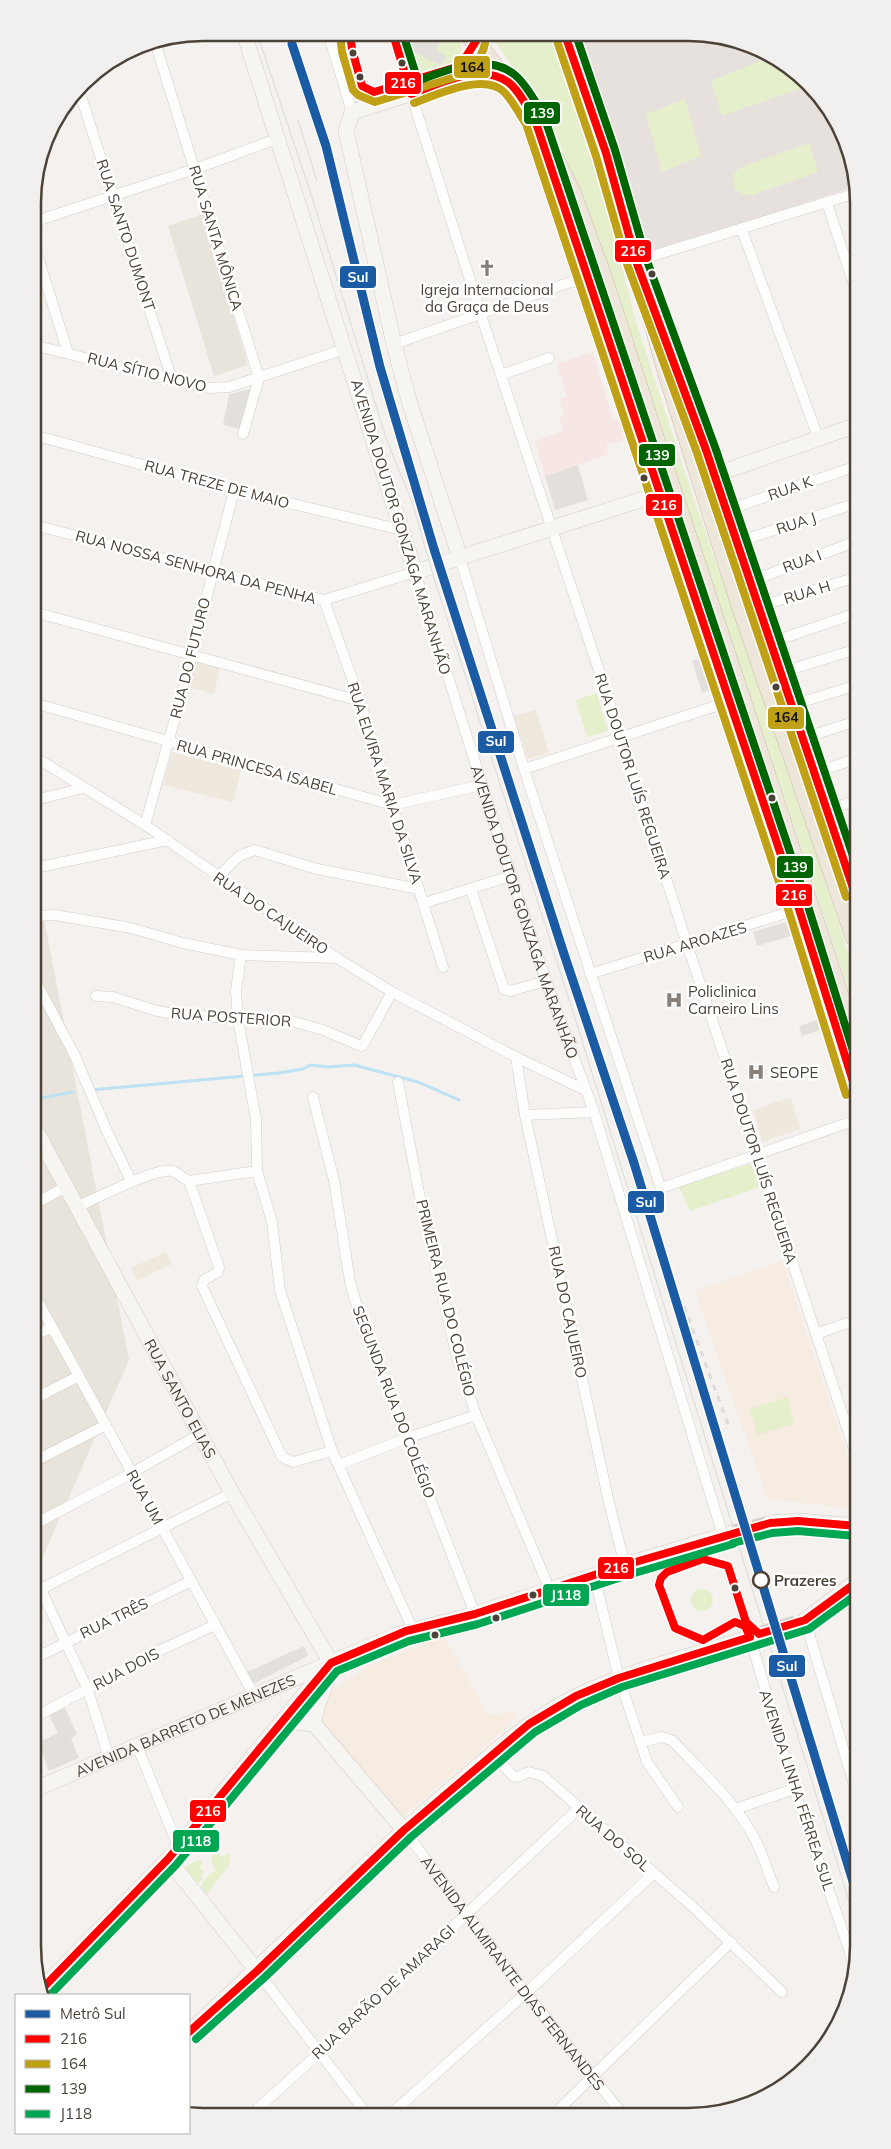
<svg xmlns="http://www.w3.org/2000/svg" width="891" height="2149" viewBox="0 0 891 2149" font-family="Mulish,sans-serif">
<rect width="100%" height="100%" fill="#f4f1ee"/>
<g fill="#e8e3db">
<polygon points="203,214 248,365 214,376 168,226"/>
<polygon points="35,872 129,1360 37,1570"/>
</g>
<g fill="#f7ece1">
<polygon points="782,1261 857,1485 857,1509 767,1499 695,1291"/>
<polygon points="444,1636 488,1715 517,1711 509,1726 400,1819 314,1711 327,1694 372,1664"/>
</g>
<polygon fill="#e7e1dd" points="577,35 721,36 764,50 808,82 853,159 853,187 644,256"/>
<g fill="#efe8dd">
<polygon points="190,660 220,667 214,694 184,686"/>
<polygon points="536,710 549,753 528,759 514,716"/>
<polygon points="172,752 241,770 233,802 163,785"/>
<polygon points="791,1097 800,1129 762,1142 753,1110"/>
<polygon points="166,1252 172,1264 137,1281 131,1268"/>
</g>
<polygon fill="#f6e7e5" points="593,352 613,420 621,418 626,439 606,445 609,454 545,476 535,441 564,430 559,417 564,415 559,399 567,396 557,364"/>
<g fill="#e5efcc">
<polygon points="443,34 456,34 461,43 460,58 456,62 420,75 410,72 405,54 406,48 441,66 437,51 440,41 446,39"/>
<polygon points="491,34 549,35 587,129 635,319 694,500 785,756 855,974 855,1009 594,228 555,132 540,105 495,42"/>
<polygon points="772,56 810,85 722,116 711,81"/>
<polygon points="685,99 701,156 662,172 646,114"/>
<polygon points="809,143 818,172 752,195 743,195 735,189 733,176 739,168"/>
<polygon points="597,693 608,731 587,737 576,700"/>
<polygon points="753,1163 760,1187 690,1211 679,1187"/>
<polygon points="788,1397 794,1424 757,1435 750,1409"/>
<circle cx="702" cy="1600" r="11"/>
<polygon points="226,1853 230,1854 229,1865 207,1894 201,1886 204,1880 216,1870 211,1861 214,1854 218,1854 224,1858"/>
<polygon points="197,1860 202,1861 200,1868 203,1871 202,1880 194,1885 184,1868"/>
</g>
<g fill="#e3e0dc">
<polygon points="401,34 443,34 447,39 440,41 437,51 446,56 441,66 406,48"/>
<polygon points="251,389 242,429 223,425 229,394"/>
<polygon points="578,465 588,500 555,510 545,476"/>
<polygon points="700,659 709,690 702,693 692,661"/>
<polygon points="786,922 791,936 757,946 753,932"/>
<polygon points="817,1020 820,1030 802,1036 799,1026"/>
<polygon points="304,1646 308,1656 251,1685 245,1673"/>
<polygon points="65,1708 77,1734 71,1738 79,1758 49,1771 38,1743 58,1733 49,1715"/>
</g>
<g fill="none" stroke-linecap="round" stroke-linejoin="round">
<g stroke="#bce2f4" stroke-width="3">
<polyline points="91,1090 279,1073 303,1069 310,1065 328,1067 354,1065 418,1082 459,1100"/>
<polyline points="36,1099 73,1092"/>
</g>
<g stroke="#d2ceca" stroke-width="15" stroke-dasharray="15 8" stroke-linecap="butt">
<polyline points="731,1533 770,1523"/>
<polyline points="759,1634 805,1620"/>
</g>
<g stroke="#d2cfcb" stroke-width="11">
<g id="street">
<polyline points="328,33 352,112"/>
<polyline points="155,42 259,378 243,434"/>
<polyline points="79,90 172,380"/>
<polyline points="411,94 481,315 621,737 687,944 857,1458"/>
<polyline points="827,203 853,282"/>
<polyline points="33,222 195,169 279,138"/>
<polyline points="742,230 818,437"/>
<polyline points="33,241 68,353"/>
<polyline points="636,261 853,194"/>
<polyline points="394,344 588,276"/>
<polyline points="33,345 172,380 210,388 229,387 345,349"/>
<polyline points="501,375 549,358"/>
<polyline points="34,435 234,490 402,530"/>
<polyline points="727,510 854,467"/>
<path id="s1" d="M34 525 324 600 415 572 511 876 546 981 594 1112 723 1536"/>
<polyline points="737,542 854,504"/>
<polyline points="460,558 524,769 660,1186 664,1187 856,1120"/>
<polyline points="751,581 854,542"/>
<polyline points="324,600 360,701 443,967"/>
<polyline points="760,606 854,578"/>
<polyline points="34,612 360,701"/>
<polyline points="772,642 854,614"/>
<polyline points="782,672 854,650"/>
<polyline points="34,703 392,805 482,785"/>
<polyline points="792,705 854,686"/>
<polyline points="803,738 854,722"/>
<polyline points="35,757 145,825 337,958 392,992 516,1057 585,1090"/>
<polyline points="524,769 728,702"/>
<polyline points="815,773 855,759"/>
<polyline points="35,800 84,788"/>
<polyline points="827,810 855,801"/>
<polyline points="145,825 184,686 234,490"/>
<polyline points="837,840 855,834"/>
<polyline points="35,868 168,840"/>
<polyline points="218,877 239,856 255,850 317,869 419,889"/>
<polyline points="471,889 504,989 510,991 546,981"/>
<polyline points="424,903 511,876"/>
<polyline points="35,916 55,915 131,928 183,943 241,955 337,958"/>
<polyline points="241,955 236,991 238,1019 256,1120 257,1171 272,1222 280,1290 332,1451 413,1630"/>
<polyline points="590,974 799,909"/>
<polyline points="35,980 75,1056 106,1129 131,1181"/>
<polyline points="96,996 113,997 157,1011 175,1014 238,1019 284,1019 323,1030 361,1046 363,1045 392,992"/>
<polyline points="516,1057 525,1115 609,1503 625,1565"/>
<polyline points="398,1082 419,1193 457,1357 476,1415 550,1590"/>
<polyline points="313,1097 334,1180 350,1282 363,1327 475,1614"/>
<polyline points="525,1115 594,1112"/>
<polyline points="189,1181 219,1267 218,1272 204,1280 202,1286 282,1457 293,1462 332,1451"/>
<polyline points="36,1203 66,1187"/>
<path d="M77 1207C95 1199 155 1167 172 1171 178 1172 183 1179 189 1181L257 1171"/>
<polyline points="36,1298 254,1695"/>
<polyline points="816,1334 856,1320"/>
<polyline points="36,1335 52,1327"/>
<polyline points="36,1398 79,1376"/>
<polyline points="845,1423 857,1420"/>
<polyline points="37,1460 106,1425"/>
<polyline points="338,1465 407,1438 476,1415"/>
<polyline points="37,1523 132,1473 200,1434"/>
<polyline points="594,1575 619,1678 647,1762 678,1807"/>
<polyline points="37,1581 88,1690 109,1758"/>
<polyline points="37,1591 232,1493"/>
<polyline points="805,1620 858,1798"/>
<polyline points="750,1637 794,1789 856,1970"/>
<polyline points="37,1657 191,1581"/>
<polyline points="37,1716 154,1653 215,1625"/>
<path d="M640 1742 662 1737 673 1741C701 1772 737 1803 756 1841 763 1855 768 1872 774 1887"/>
<polyline points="137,1746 178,1846"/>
<polyline points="492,1753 513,1776 517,1777 529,1772 543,1776 693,1907 782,1992"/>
<polyline points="735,1809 794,1789"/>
<path id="s2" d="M404 1830 526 1993 620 2111"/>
<polyline points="257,1971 365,2112"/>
<polyline points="779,2090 819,2052"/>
<polyline points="393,2112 526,1993 654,1873"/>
<polyline points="556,2112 731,1942"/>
<polyline points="253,2113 319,2053 579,1808"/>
</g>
</g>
<g stroke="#d4cec4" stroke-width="16">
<g id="secondary">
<polyline points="244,33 415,572 659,494"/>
<polyline points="714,475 854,426"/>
<polyline points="460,558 409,401 394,344 346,131 352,112 469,75 485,73 506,81"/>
<path id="s3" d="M36 1131 232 1493 331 1663"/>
<polyline points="770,1523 798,1521 857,1526"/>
<polyline points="805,1620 857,1581"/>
<polyline points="280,1724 295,1722 314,1724 404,1830"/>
<path d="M314 1724C315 1704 325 1690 330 1671"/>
<path id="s4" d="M38 1788 396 1635 475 1614 625 1565 731 1533"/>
<polyline points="168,1859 257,1971"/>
<polyline points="39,1992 168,1859 328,1666"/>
<path d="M189 2032C274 1954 356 1871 444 1795 486 1759 526 1721 577 1696 634 1668 699 1655 759 1634"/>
</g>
</g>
<g stroke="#d8ccba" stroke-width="18">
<g id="primary">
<polyline points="547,158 588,276 728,702 799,909 856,1092"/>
<polyline points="666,340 706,450 855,894"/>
</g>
</g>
<g stroke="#cebca7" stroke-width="20">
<g id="highway">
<polyline points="469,34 535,120 571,192 601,273 659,452 855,1044"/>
<polyline points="565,35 606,153 668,375 742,609 855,937"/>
</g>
</g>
<use href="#street" stroke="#fdfdfc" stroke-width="10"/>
<use href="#secondary" stroke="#f7f5f1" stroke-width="15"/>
<use href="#primary" stroke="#f2eee6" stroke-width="16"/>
<use href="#highway" stroke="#ede6db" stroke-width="19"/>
<g stroke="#dbdbda" stroke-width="1">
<polyline points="257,33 310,191 386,438 413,505 433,575 574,1015 858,1930"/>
<polyline points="298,120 317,181"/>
</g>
<g stroke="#dbdbda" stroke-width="3" stroke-dasharray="6 6" stroke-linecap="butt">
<polyline points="289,33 292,44"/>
<polyline points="298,33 300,40"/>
<polyline points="684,1306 728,1424"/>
<polyline points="699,1363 714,1429"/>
</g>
<g stroke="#fff" stroke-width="11">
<g id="bus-1">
<polyline points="350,33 352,49 362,86 374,92 460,66 476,41 469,34"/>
<path d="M393 34 411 94C438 84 480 62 508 82 520 91 527 108 535 120L799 909 856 1091"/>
<polyline points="565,35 606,153 636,261 706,450 855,894"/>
<polyline points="39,1992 168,1859 331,1663 406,1631 475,1614 625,1565 770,1523 798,1521 857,1526"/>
<polyline points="189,2032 257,1971 404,1830 529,1724 576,1696 619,1678 750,1637 745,1626 735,1622 703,1640 675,1628 659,1585 661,1578 667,1572 703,1559 728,1566 746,1622 759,1634 805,1620 857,1582"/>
</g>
</g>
<g stroke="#fff" stroke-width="11">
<g id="bus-2">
<path d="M340 34 342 52 353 90 358 95 375 102 465 74C474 66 491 46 483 34"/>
<polyline points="556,38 596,156 627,264 697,453 846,897"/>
<path d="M414 103C436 95 484 72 504 92 513 101 519 114 526 124L789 912 846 1095"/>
</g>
</g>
<g stroke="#fff" stroke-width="11">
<g id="bus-3">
<path d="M403 34 418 81C446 70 487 52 515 75 527 85 536 103 544 116L808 906 855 1057"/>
<polyline points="576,35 615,150 646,258 715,447 855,862"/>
</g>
</g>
<g stroke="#fff" stroke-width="11">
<g id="bus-4">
<polyline points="733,1543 772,1533 798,1531 856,1536"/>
<polyline points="50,1995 176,1865 337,1671 409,1641 478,1624 628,1575 733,1544"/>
<polyline points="196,2039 264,1978 411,1837 535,1732 581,1705 622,1687 809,1629 857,1594"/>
</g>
</g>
<use href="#bus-1" stroke="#f00" stroke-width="8"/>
<use href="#bus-2" stroke="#c0a014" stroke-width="8"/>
<use href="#bus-3" stroke="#006400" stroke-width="8"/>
<use href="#bus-4" stroke="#00a651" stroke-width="8"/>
<g stroke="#fff" stroke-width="12">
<polyline id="metro-1" points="292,44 326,146 380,367 434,549 564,954 634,1163 858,1898"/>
</g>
<use href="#metro-1" stroke="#1a5ba3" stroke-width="9"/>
</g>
<defs>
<g id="church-bare" transform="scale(1.35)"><path d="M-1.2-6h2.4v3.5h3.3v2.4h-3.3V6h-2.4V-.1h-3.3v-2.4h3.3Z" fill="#877f78" stroke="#fff" stroke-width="2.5" paint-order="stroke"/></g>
<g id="hospital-bare" transform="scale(1.35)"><path d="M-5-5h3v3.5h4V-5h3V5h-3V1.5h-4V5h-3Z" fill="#877f78" stroke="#fff" stroke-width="2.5" paint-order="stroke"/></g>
</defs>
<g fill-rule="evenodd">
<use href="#church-bare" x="487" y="268"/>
<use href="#hospital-bare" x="674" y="1000"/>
<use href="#hospital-bare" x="756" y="1072"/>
</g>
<g fill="#4c4238" stroke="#fff" stroke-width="2">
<circle cx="353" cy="53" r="4.5"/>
<circle cx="402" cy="63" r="4.5"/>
<circle cx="360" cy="77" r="4.5"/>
<circle cx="652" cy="274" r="4.5"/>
<circle cx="644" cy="478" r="4.5"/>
<circle cx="776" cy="687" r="4.5"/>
<circle cx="772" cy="798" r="4.5"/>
<circle cx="735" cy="1588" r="4.5"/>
<circle cx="533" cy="1595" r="4.5"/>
<circle cx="496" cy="1618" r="4.5"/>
<circle cx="435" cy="1635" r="4.5"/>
</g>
<circle fill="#fff" stroke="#4c4238" stroke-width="2.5" cx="761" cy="1580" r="8"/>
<g text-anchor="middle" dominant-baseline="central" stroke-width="5" stroke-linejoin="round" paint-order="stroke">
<g font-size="15" fill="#4c4238" stroke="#fff">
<text transform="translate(126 235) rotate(72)">RUA SANTO DUMONT</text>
<text transform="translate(216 238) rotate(73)">RUA SANTA MÔNICA</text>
<text transform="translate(147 372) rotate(14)">RUA SÍTIO NOVO</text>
<text transform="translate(217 484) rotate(15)">RUA TREZE DE MAIO</text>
<text transform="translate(790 488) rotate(-19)">RUA K</text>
<text transform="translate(796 523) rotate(-18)">RUA J</text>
<text transform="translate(401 527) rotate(73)">AVENIDA DOUTOR GONZAGA MARANHÃO</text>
<text transform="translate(802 561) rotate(-20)">RUA I</text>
<text transform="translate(196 567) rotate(15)">RUA NOSSA SENHORA DA PENHA</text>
<text transform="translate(807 592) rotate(-17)">RUA H</text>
<text transform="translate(190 658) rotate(-76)">RUA DO FUTURO</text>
<text transform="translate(257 767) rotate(16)">RUA PRINCESA ISABEL</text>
<text transform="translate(633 776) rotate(72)">RUA DOUTOR LUÍS REGUEIRA</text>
<text transform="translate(385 783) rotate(72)">RUA ELVIRA MARIA DA SILVA</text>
<text transform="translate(271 913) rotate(34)">RUA DO CAJUEIRO</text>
<text stroke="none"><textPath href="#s1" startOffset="752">AVENIDA DOUTOR GONZAGA MARANHÃO</textPath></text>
<text transform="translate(695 942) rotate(-17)">RUA AROAZES</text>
<text transform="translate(231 1017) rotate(4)">RUA POSTERIOR</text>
<text transform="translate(759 1161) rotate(72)">RUA DOUTOR LUÍS REGUEIRA</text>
<text transform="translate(446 1298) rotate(76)">PRIMEIRA RUA DO COLÉGIO</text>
<text transform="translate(568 1312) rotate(78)">RUA DO CAJUEIRO</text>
<text stroke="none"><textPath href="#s3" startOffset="304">RUA SANTO ELIAS</textPath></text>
<text transform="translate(394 1402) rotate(69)">SEGUNDA RUA DO COLÉGIO</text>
<text transform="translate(145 1497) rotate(61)">RUA UM</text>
<text transform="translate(114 1618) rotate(-26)">RUA TRÊS</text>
<text transform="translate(126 1669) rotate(-28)">RUA DOIS</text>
<text stroke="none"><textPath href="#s4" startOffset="160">AVENIDA BARRETO DE MENEZES</textPath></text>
<text transform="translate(797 1790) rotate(72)">AVENIDA LINHA FÉRREA SUL</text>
<text transform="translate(613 1838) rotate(41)">RUA DO SOL</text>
<text stroke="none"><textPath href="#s2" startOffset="180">AVENIDA ALMIRANTE DIAS FERNANDES</textPath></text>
<text transform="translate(383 1992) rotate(-43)">RUA BARÃO DE AMARAGI</text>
</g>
<g font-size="15" fill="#4c4238" stroke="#fff" text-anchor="start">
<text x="487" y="289" text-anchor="middle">Igreja Internacional<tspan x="487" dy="17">da Graça de Deus</tspan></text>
<text x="688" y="991">Policlinica<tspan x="688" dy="17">Carneiro Lins</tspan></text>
<text x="770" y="1072">SEOPE</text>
</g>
<g font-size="15" font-weight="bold" fill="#4c4238" stroke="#fff" text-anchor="start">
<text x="774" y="1580">Prazeres</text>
</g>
</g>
<path d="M0 0H891V2149H0ZM203 41H688A162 162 0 0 1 850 203V1946A162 162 0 0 1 688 2108H203A162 162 0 0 1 41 1946V203A162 162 0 0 1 203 41Z" fill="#f1f0ef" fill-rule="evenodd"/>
<path fill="none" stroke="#4c4238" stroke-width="2.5" d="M203 41H688A162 162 0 0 1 850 203V1946A162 162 0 0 1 688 2108H203A162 162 0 0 1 41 1946V203A162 162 0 0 1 203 41Z"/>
<g stroke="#fff" stroke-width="2">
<rect x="453" y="55" width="38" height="24" rx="5" fill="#c0a014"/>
<rect x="384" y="71" width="38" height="24" rx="5" fill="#f00"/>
<rect x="523" y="101" width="38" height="24" rx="5" fill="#006400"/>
<rect x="614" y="239" width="38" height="24" rx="5" fill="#f00"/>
<rect x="339" y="265" width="38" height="24" rx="5" fill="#1a5ba3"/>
<rect x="638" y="443" width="38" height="24" rx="5" fill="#006400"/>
<rect x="645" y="493" width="38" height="24" rx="5" fill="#f00"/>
<rect x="767" y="706" width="38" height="24" rx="5" fill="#c0a014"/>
<rect x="477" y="730" width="38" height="24" rx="5" fill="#1a5ba3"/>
<rect x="776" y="855" width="38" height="24" rx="5" fill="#006400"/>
<rect x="775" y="883" width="38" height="24" rx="5" fill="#f00"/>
<rect x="627" y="1190" width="38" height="24" rx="5" fill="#1a5ba3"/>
<rect x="597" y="1556" width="38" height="24" rx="5" fill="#f00"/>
<rect x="542" y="1583" width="48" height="24" rx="5" fill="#00a651"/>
<rect x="768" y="1654" width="38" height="24" rx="5" fill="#1a5ba3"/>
<rect x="189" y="1799" width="38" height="24" rx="5" fill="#f00"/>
<rect x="172" y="1829" width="48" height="24" rx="5" fill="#00a651"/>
</g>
<g font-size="14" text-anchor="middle" font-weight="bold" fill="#fff">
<text x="403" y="88">216</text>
<text x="542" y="118">139</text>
<text x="633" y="256">216</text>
<text x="358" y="282">Sul</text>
<text x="657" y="460">139</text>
<text x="664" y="510">216</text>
<text x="496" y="746">Sul</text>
<text x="795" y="872">139</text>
<text x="794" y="900">216</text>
<text x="646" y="1207">Sul</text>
<text x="616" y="1573">216</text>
<text x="566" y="1600">J118</text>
<text x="787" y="1671">Sul</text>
<text x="208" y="1816">216</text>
<text x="196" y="1846">J118</text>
</g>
<g font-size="14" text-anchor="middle" font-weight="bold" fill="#111">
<text x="472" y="72">164</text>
<text x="786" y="722">164</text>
</g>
<rect x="15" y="1994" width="175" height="140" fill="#ffffff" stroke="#b7b3af"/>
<rect x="25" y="2010" width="25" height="8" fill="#1a5ba3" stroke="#b7b3af"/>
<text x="60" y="2019" font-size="15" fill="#4c4238">Metrô Sul</text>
<rect x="25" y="2035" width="25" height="8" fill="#ff0000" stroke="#b7b3af"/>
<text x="60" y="2044" font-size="15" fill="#4c4238">216</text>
<rect x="25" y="2060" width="25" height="8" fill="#c0a014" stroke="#b7b3af"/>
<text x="60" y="2069" font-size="15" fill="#4c4238">164</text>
<rect x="25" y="2085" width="25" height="8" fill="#006400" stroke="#b7b3af"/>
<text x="60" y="2094" font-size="15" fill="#4c4238">139</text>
<rect x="25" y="2110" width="25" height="8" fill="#00a651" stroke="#b7b3af"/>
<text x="60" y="2119" font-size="15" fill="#4c4238">J118</text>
</svg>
